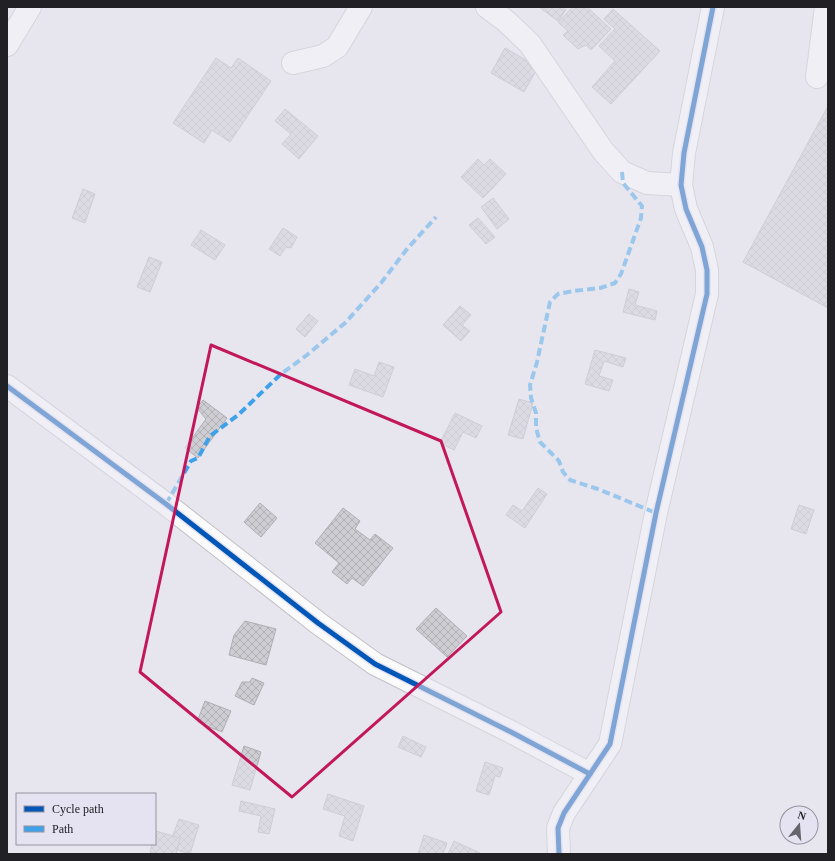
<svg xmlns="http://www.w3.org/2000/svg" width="835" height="861" viewBox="0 0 835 861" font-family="Georgia,serif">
<defs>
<pattern id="building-cross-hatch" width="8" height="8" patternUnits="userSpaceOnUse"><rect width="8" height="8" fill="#cecdd3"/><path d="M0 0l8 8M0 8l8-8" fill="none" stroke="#b1b0b5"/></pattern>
</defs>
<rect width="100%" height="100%" fill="#e7e6ee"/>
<g fill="url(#building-cross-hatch)" stroke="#afaeb4">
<polygon points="539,7 562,7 566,10 558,21"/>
<polygon points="573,7 587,7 611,29 591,50 586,45 578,49 563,35 568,31 558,22"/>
<polygon points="613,9 660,51 611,104 592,87 615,61 599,46 615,29 604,19"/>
<polygon points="505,48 538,67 524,92 491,73"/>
<polygon points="216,58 231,68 238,58 271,81 230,142 212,130 204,143 173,123"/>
<polygon points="828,106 828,308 743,262"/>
<polygon points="285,109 318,136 299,159 282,144 291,134 275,121"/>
<polygon points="478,159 484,165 490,159 506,174 483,198 461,177"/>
<polygon points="83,189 95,194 85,223 72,218"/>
<polygon points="493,198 509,219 497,229 481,207"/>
<polygon points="478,218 495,237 486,244 469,225"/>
<polygon points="283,228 297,237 291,248 286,247 280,256 269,249"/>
<polygon points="201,230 225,245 215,260 191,245"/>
<polygon points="149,257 162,262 150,292 137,287"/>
<polygon points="629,289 639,292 635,305 657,311 655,320 623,312"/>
<polygon points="460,306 471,315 462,325 470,331 461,341 443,325"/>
<polygon points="309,314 318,321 305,337 296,329"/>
<polygon points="595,350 626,358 623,367 604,361 599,376 613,380 609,391 585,384"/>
<polygon points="379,362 394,367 383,397 349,385 355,369 374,376"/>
<polygon points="519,399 533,403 523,439 508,435"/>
<polygon points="203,400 227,418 198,458 185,448 206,419 197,408"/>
<polygon points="455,413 482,426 476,438 463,432 454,450 440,443"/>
<polygon points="538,488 547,494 525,528 506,515 513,505 522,511"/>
<polygon points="260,503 277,518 261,537 244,522"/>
<polygon points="799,505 814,510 806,534 791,529"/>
<polygon points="343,508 360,521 355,529 370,540 375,534 393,548 363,586 352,578 347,584 332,572 339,563 315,543"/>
<polygon points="436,608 467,636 447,657 416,629"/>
<polygon points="245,621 276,629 266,665 229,655 234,635"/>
<polygon points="252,678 264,683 254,705 235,696 242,682 250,682"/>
<polygon points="205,701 231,711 222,732 197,722"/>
<polygon points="403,736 426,747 421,757 398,747"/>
<polygon points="244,746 261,752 250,790 232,785"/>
<polygon points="485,762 503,768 500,777 495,776 489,795 476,791"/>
<polygon points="328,794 364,806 353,841 339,836 345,816 323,809"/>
<polygon points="241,801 275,809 269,834 258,832 261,816 239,811"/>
<polygon points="179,819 199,825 190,854 174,849 177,840 173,835"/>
<polygon points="156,831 180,838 176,854 159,854 150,852 152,844 155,844"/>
<polygon points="424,835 447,843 443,854 418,854"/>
<polygon points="454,841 480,853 480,854 448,854"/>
</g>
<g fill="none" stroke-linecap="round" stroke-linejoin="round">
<g stroke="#c0c0c6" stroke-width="24">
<g id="minor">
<polyline points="487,7 506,21 530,44 603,151 622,172 647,183 681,185"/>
<polyline points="7,45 30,7"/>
<polyline points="293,63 323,56 337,47 361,7"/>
<polyline points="817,77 826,7"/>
<polyline points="7,386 166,504 318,623 375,664 511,732 590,774"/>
<polyline points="559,854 558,828 564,813 610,744 656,513 707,294 707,270 702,247 686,209 681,185 684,153 713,7"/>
</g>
</g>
<use href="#minor" stroke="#fbfbfc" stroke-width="22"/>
<g stroke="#3ea2eb" stroke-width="4" stroke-dasharray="8 4" stroke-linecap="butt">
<polyline points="622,172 623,183 642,206 641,218 621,274 615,283 600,288 573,291 558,294 550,302 537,362 530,385 531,398 536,413 536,428 540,442 559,461 563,472 570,480 598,489 656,513"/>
<polyline points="166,504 191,461 198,458 210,436 238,415 281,374 307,355 345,323 381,283 407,249 436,217"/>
</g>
<g stroke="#e5e2f1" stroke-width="8">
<g id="cycleway">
<polyline points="7,386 166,504 318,623 375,664 511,732 590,774"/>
<polyline points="559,854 558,828 564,813 610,744 656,513 707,294 707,270 702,247 686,209 681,185 684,153 713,7"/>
</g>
</g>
<use href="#cycleway" stroke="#0057b8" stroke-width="5"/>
</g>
<path d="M0 0H835V861H0ZM211 345 441 441 501 612 292 797 140 672Z" fill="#e7e6ee" fill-opacity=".55" fill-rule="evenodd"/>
<path fill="none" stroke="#c2185b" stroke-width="3" stroke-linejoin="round" d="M211 345 441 441 501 612 292 797 140 672Z"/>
<rect width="835" height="861" fill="none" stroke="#212025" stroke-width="16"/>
<rect x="16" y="793" width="140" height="52" fill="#e5e2f1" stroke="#97949f"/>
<rect x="24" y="806" width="20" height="6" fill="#0057b8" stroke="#97949f"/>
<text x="52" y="813" font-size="12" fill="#212025">Cycle path</text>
<rect x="24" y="826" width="20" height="6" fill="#3ea2eb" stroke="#97949f"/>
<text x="52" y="833" font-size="12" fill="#212025">Path</text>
<g transform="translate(799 825) rotate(17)"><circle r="19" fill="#e5e2f1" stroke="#97949f"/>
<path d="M0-3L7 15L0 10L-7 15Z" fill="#66656b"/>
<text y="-6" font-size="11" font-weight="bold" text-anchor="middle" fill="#212025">N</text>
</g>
</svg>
